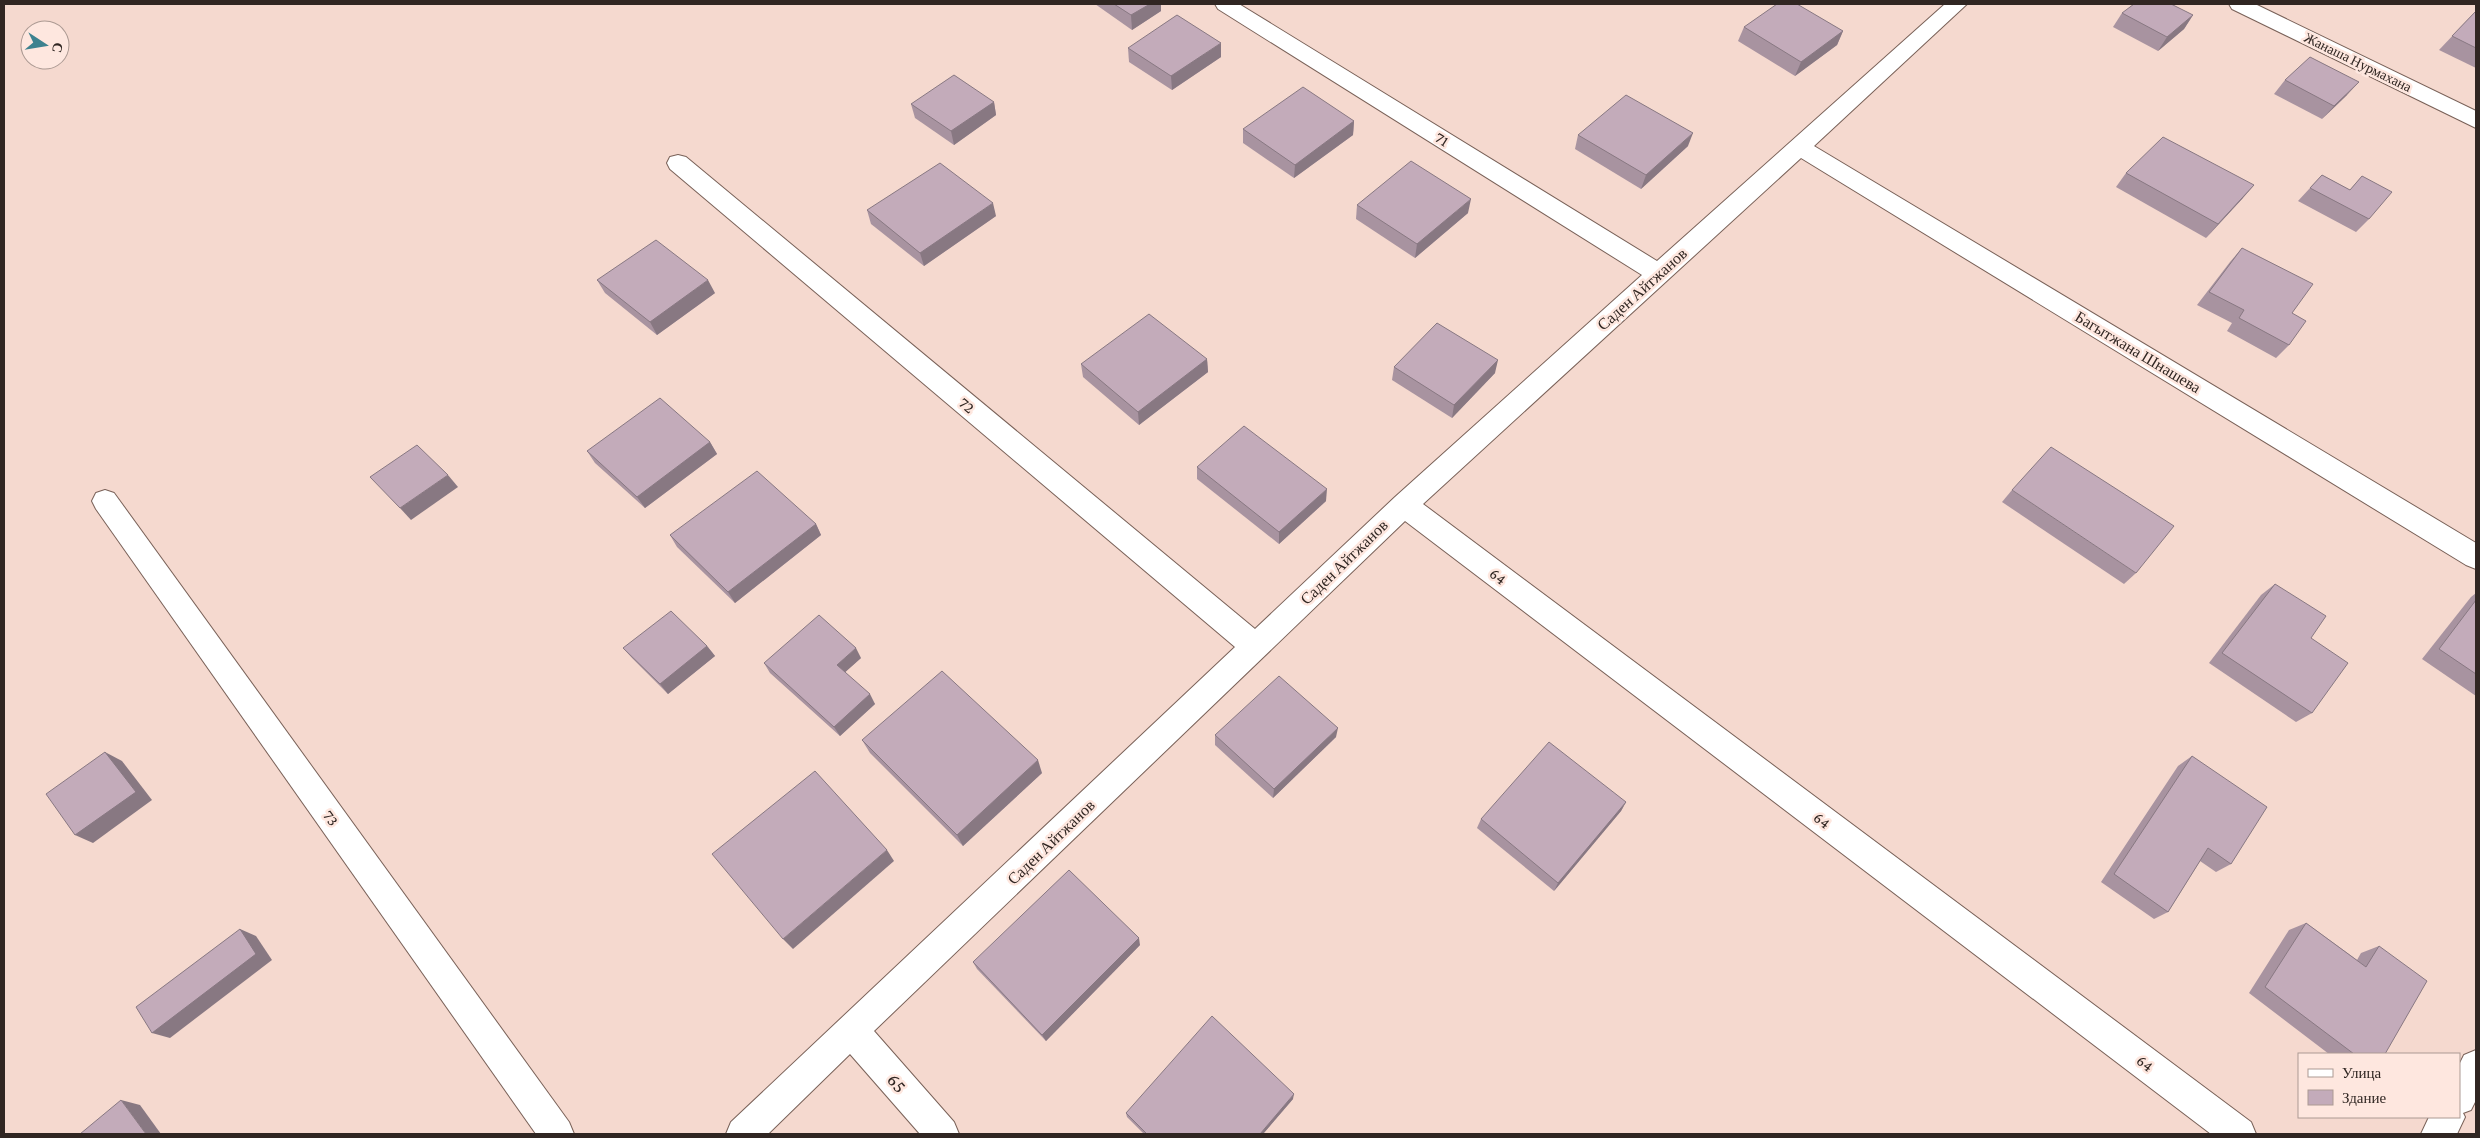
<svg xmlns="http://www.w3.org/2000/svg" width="2480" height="1138" viewBox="0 0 2480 1138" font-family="'Crimson Pro',serif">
<rect width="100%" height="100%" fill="#f5d9cf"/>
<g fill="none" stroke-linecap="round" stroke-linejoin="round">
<g stroke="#796158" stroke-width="2">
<g id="street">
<polygon points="1215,4 1239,4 1657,261 1945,4 1967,4 1814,146 2476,543 2476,569 2466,565 1801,158 1423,504 2251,1122 2256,1134 2211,1134 1405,521 874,1031 954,1122 959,1134 920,1134 850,1054 768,1134 726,1134 731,1122 1235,647 670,169 667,163 670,157 678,155 686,157 1255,629 1395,497 1642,275 1218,9"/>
<polygon points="2229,4 2255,4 2476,111 2476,128 2232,9"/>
<polygon points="105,490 114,493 569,1122 574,1134 536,1134 96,509 92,501 96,493"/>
<polygon points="2476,1050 2476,1100 2471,1110 2463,1113 2465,1117 2457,1134 2421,1134 2429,1117 2459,1117 2459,1065 2464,1055"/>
</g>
</g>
<use href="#street" fill="#fff" fill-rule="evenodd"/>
</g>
<g fill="#a893a0">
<polygon points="1095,4 1161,4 1161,11 1132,30"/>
<polygon points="2476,11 2476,68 2439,50"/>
<polygon points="2122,13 2193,15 2184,29 2158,51 2113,27"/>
<polygon points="1744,27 1843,31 1837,45 1795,76 1738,41"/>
<polygon points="1128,48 1221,57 1172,90 1129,62"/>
<polygon points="2285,80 2347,95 2322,119 2274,94"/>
<polygon points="994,102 996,115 954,145 915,118 911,104"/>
<polygon points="1354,121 1353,135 1294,178 1243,143 1243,129"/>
<polygon points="1578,135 1688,146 1641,189 1575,149"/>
<polygon points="2126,173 2254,185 2242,199 2206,238 2116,187"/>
<polygon points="2322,175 2350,190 2362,176 2369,219 2356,232 2298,201"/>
<polygon points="1357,205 1468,213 1415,258 1356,219"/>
<polygon points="867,210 996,216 924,266 871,224"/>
<polygon points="2242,248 2292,313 2289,345 2276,358 2227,331 2232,323 2197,305 2230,262"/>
<polygon points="597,280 715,293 657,335 605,293"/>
<polygon points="1207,359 1208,372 1139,425 1083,377 1081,364"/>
<polygon points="1394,367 1495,373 1452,418 1392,380"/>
<polygon points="710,442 717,454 645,508 595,463 587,451"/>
<polygon points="1197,467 1326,501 1279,544 1197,479"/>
<polygon points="2012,490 2136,573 2124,584 2002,502"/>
<polygon points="816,524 821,535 735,603 677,547 670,535"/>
<polygon points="2275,584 2311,638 2312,713 2296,722 2209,663 2261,595"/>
<polygon points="2476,593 2476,696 2422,659 2471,597"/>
<polygon points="707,646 715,656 668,694 632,658 623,648"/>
<polygon points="861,658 845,672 875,704 840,736 770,673 764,663"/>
<polygon points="1215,735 1336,737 1273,798 1215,745"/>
<polygon points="862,740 1042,773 963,846 870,753"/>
<polygon points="2192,756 2231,864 2216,872 2200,861 2168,912 2154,919 2101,882 2178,766"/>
<polygon points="1626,802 1621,811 1554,891 1477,828 1481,819"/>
<polygon points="2306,923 2357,960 2361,953 2379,946 2385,1054 2329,1054 2249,993 2289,930"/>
<polygon points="1140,945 1046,1041 977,969 973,962"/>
<polygon points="1293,1099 1263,1134 1144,1134 1127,1117 1126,1113"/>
</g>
<g fill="#887882">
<polygon points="1150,4 1161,4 1161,11 1132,30 1131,15"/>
<polygon points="2193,15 2184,29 2158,51 2167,37"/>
<polygon points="1843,31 1837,45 1795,76 1801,62"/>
<polygon points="1221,43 1221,57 1172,90 1171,76"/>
<polygon points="2359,82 2347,95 2322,119 2334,106"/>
<polygon points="994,102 996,115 954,145 951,131"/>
<polygon points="1354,121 1353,135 1294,178 1295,165"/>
<polygon points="1693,133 1688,146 1641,189 1646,175"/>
<polygon points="2254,185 2242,199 2206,238 2218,224"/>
<polygon points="1471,199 1468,213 1415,258 1417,244"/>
<polygon points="993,203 996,216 924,266 920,253"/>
<polygon points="708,280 715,293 657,335 650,322"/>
<polygon points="1207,359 1208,372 1139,425 1138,412"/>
<polygon points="1498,360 1495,373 1452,418 1454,405"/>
<polygon points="710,442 717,454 645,508 637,497"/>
<polygon points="448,475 458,487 411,520 400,508"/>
<polygon points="1327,489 1326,501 1279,544 1279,532"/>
<polygon points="816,524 821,535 735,603 728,592"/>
<polygon points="707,646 715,656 668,694 660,684"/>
<polygon points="856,648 861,658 842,675 837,665"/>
<polygon points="870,694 875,704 840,736 834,727"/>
<polygon points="1338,728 1336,737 1273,798 1274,789"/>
<polygon points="105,752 122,761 152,800 93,843 75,835"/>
<polygon points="1038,760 1042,773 963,846 957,835"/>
<polygon points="1626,802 1621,811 1554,891 1558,883"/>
<polygon points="887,850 894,861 793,949 783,939"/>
<polygon points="240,929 256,936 272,960 170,1038 152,1033"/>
<polygon points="1139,938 1140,945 1046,1041 1042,1035"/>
<polygon points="1294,1094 1293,1099 1263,1134 1260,1134"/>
<polygon points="121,1100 140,1105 161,1134 146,1134"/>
</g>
<g fill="#c3abba" stroke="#887882">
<polygon points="1114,4 1150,4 1131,15"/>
<polygon points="1777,4 1797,4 1843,31 1801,62 1744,27"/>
<polygon points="2134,4 2171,4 2193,15 2167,37 2122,13"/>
<polygon points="2476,11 2476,48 2452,36"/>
<polygon points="1177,15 1221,43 1171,76 1128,48"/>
<polygon points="2310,57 2359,82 2334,106 2285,80"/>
<polygon points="954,75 994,102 951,131 911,104"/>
<polygon points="1303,87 1354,121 1295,165 1243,129"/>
<polygon points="1626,95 1693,133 1646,175 1578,135"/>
<polygon points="2163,137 2254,185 2218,224 2126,173"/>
<polygon points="1411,161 1471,199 1417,244 1357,205"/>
<polygon points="940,163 993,203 920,253 867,210"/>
<polygon points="2322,175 2350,190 2362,176 2392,192 2369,219 2310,188"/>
<polygon points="656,240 708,280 650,322 597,280"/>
<polygon points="2242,248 2313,284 2292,313 2306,321 2289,345 2239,318 2244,310 2209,292"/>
<polygon points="1149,314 1207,359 1138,412 1081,364"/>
<polygon points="1437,323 1498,360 1454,405 1394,367"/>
<polygon points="660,398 710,442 637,497 587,451"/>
<polygon points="1244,426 1327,489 1279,532 1197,467"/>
<polygon points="417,445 448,475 400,508 370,477"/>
<polygon points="2051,447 2174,526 2136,573 2012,490"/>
<polygon points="757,471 816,524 728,592 670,535"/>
<polygon points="2275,584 2326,616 2311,638 2348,663 2312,713 2222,653"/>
<polygon points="2476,600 2476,674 2439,649"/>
<polygon points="671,611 707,646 660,684 623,648"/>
<polygon points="819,615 856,648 837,665 870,694 834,727 764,663"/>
<polygon points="942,671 1038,760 957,835 862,740"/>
<polygon points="1279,676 1338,728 1274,789 1215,735"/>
<polygon points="1549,742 1626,802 1558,883 1481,819"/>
<polygon points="105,752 136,792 75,835 46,794"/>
<polygon points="2192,756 2267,807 2231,864 2208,848 2168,912 2114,874"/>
<polygon points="815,771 887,850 783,939 712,854"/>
<polygon points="1069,870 1139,938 1042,1035 973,962"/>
<polygon points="2306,923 2366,967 2379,946 2427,981 2385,1054 2354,1054 2265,987"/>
<polygon points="240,929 256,954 152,1033 136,1007"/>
<polygon points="1212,1016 1294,1094 1260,1134 1147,1134 1126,1113"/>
<polygon points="121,1100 146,1134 80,1134"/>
</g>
<g text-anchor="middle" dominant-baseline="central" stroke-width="5" stroke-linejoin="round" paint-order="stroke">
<g font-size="14" fill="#302622" stroke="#fee7df">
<text transform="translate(2358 62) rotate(26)">Жанаша Нурмахана</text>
</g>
<g font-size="16" fill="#302622" stroke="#fee7df">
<text transform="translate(1442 139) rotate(32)">71</text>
<text transform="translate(1642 289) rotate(-42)">Саден Айтжанов</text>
<text transform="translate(2138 352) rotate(31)">Багытжана Шнашева</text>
<text transform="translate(967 405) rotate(40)">72</text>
<text transform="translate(1344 562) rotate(-44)">Саден Айтжанов</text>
<text transform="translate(1498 576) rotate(37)">64</text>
<text transform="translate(331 818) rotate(54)">73</text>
<text transform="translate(1822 820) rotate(37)">64</text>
<text transform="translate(1051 842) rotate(-44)">Саден Айтжанов</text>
<text transform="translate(2145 1063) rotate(37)">64</text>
</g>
<g font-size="19" fill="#302622" stroke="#fee7df">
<text transform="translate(897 1083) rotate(49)">65</text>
</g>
</g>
<rect width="2480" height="1138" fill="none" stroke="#302622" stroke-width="10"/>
<rect x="2298" y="1053" width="162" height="65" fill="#fee7df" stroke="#ac9a93"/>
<rect x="2308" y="1069" width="25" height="8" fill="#ffffff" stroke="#ac9a93"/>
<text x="2342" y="1078" font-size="15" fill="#302622">Улица</text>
<rect x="2308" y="1090" width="25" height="15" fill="#c3abba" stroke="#ac9a93"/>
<text x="2342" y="1103" font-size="15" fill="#302622">Здание</text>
<g transform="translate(45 45) rotate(102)"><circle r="24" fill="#fee7df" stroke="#ac9a93"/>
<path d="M0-4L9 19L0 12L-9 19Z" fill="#3d828f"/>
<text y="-8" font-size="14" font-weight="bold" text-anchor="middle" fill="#302622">С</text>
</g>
</svg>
